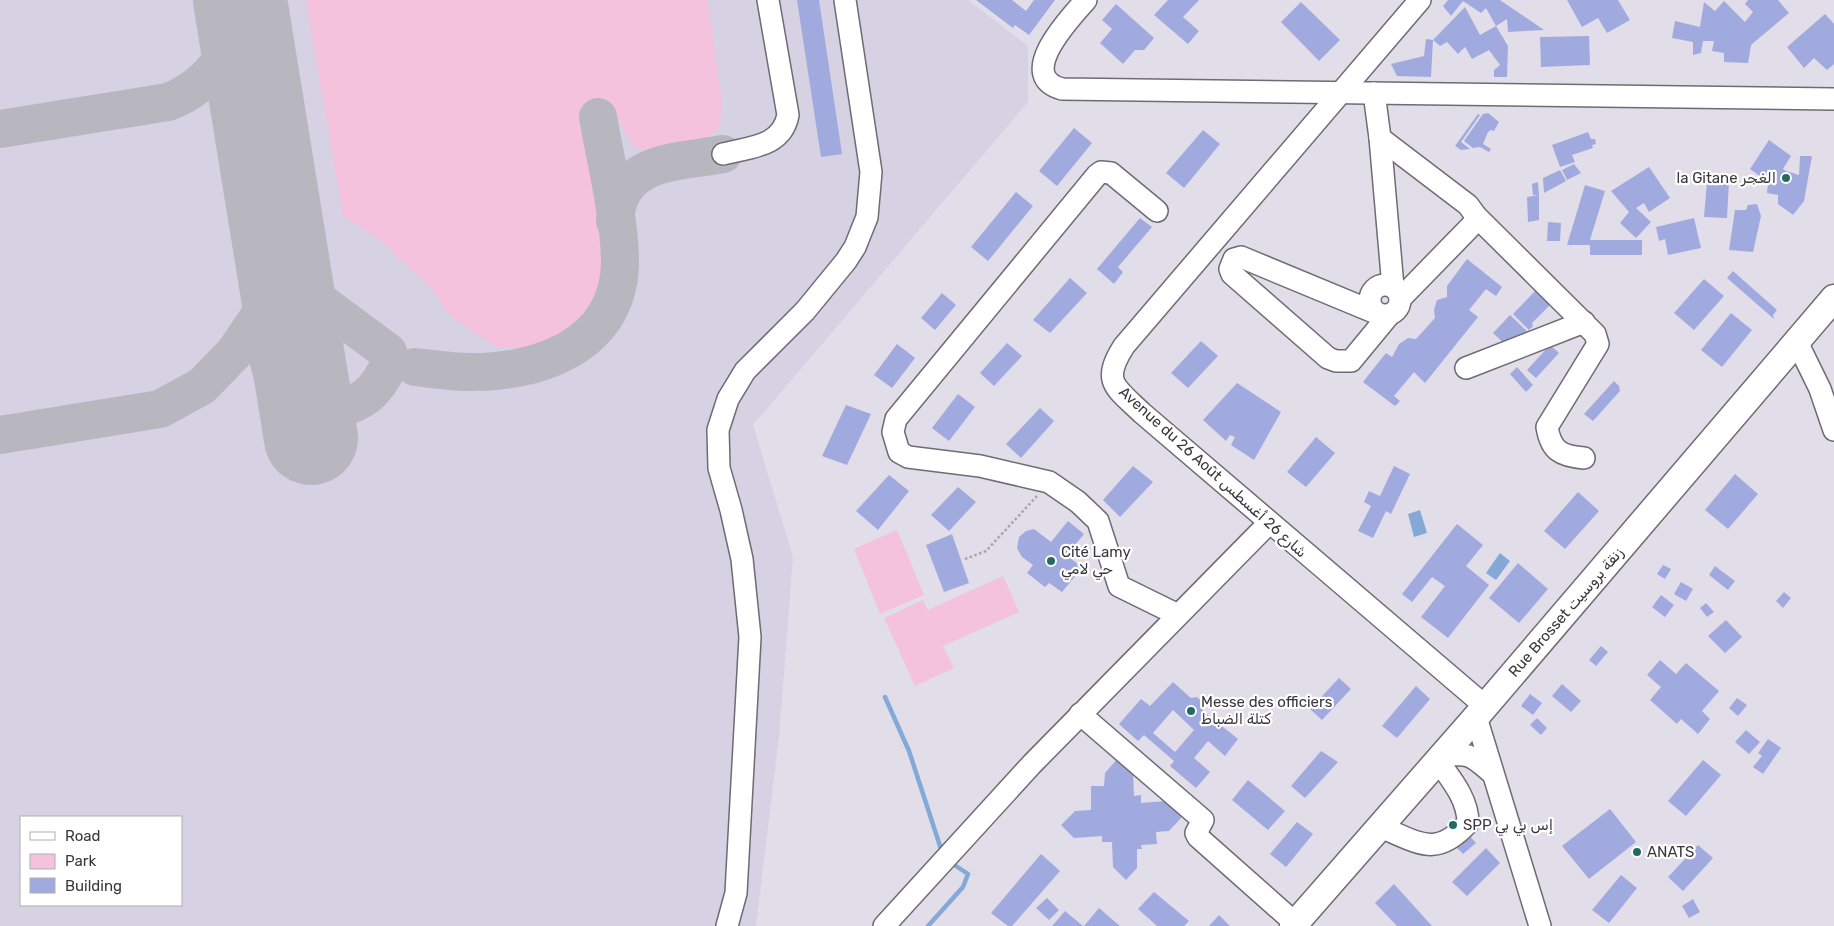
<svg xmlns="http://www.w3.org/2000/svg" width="1834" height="926" viewBox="0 0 1834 926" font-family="Rubik,Vazirmatn,sans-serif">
<rect width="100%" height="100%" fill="#e1dee9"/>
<path fill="#d6d1e3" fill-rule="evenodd" d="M0 0H968L1028 46V102L753 425 793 557 779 736 756 926H0ZM21 817H181V905H21Z"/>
<g fill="#f4c2dd">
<polygon points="306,0 707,0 722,100 720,127 698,146 662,155 634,147 616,116 585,118 604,235 602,285 586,324 544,349 497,347 450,316 432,289 379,239 343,216"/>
<polygon points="897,530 924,595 880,614 854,549"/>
<polygon points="1003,576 1019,612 943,646 954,668 915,686 884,618 923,600 928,610"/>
</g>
<g fill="#84a9d6">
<polygon points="1420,510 1427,533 1414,537 1408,514"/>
<polygon points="1500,553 1510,561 1496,580 1486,573"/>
</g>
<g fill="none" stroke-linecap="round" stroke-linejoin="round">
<g stroke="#84a9d6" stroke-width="4.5">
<polyline points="885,697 909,751 941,849"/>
<polyline points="928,926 963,887 968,874 956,866"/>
</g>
<g stroke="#b8b6bf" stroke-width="38">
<path d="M0 129 168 102C210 86 240 46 238 0"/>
<path d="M615 221C619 159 676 163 723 154"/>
<path d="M415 367C432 369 448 371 465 372 536 374 618 347 620 264 620 218 606 163 598 117"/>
<path d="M0 435 160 409 202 386 235 352 258 318 269 287 274 252 275 215C284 246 287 271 311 295L388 352C391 365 385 374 378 384 364 403 347 408 325 407 291 405 274 392 268 357 266 349 266 338 268 330 272 318 280 308 288 298"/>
</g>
<polyline stroke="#b8b6bf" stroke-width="94" points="240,0 311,438"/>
</g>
<g fill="#a1aadf" fill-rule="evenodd">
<polygon points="797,0 819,0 842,154 821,157"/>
<polygon points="976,0 1012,0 1026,11 1034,0 1055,0 1029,35 1015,25 1013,28"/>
<polygon points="1168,0 1199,0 1183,17 1199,31 1188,44 1154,15"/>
<polygon points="1448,0 1500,0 1544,30 1508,32 1507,19 1496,26 1486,8 1481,13 1463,1 1451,16 1443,6"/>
<polygon points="1567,0 1618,0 1630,20 1607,33 1598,18 1582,27"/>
<polygon points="1748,0 1778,0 1789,13 1751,45 1748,63 1724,62 1724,53 1712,51 1714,41 1703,41 1701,53 1693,55 1693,42 1672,38 1675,21 1700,27 1704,2 1715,11 1724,1 1745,22 1753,12 1745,4"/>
<polygon points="1301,2 1340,40 1319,61 1281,22"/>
<polygon points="1116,4 1154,38 1144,50 1135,50 1123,64 1100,43 1112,29 1102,20"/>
<polygon points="1465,7 1480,35 1496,26 1508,46 1507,77 1494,77 1494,70 1500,65 1489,50 1472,59 1465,47 1458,54 1447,42 1440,46 1433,40"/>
<polygon points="1825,14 1834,24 1834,64 1827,70 1814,58 1804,68 1787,47"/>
<polygon points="1589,36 1590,65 1541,67 1540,37"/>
<polygon points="1426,39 1433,40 1431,77 1397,76 1391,64 1424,56"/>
<polygon points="1488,113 1499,122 1494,131 1491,130 1488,132 1483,144 1491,149 1489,152 1480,147 1473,148 1464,141 1483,114"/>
<polygon points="1478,114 1480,115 1461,142 1470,149 1461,150 1455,146"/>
<polygon points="1074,128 1092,143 1057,186 1039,171"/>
<polygon points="1203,130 1220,144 1184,188 1166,173"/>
<polygon points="1588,132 1591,139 1595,139 1596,144 1592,145 1593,148 1572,155 1575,162 1560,167 1552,145"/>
<polygon points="1769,140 1791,156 1783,169 1786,171 1799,175 1800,156 1812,156 1804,201 1793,215 1778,204 1778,195 1767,193 1768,182 1750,169"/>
<polygon points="1574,164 1581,173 1567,180 1562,170"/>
<polygon points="1649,167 1670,198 1649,212 1644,203 1636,208 1651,222 1636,238 1620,223 1629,212 1611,191"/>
<polygon points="1560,170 1566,181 1544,193 1543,178"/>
<polygon points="1538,182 1539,195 1533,195 1532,184"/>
<polygon points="1707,182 1729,182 1727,218 1704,217"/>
<polygon points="1585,185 1605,191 1590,240 1642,240 1642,255 1590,255 1590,245 1567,245"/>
<polygon points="1016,192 1033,206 988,261 971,247"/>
<polygon points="1539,195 1539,220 1528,222 1527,197"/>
<polygon points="1757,204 1761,216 1753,252 1729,250 1735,210 1746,210 1748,205"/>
<polygon points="1140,218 1152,227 1118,267 1123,272 1114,284 1097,269"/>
<polygon points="1694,218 1701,248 1668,255 1665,239 1659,241 1656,227"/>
<polygon points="1548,222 1561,223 1560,241 1547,241"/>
<polygon points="1467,259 1502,287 1496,296 1486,289 1469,310 1478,317 1425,383 1414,372 1394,396 1400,401 1395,406 1363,382 1386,353 1392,357 1399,344 1408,338 1416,339 1435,318 1434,310 1437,300 1447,297 1447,286"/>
<polygon points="1733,271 1777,310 1773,315 1774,319 1727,278"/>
<polygon points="1070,278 1087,293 1050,333 1033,320"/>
<polygon points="1704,279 1724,296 1694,330 1674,313"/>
<polygon points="1539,287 1552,303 1532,323 1533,326 1529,330 1513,314"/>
<polygon points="942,293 956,305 935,330 921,318"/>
<polygon points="1731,313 1752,330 1722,367 1701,350"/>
<polygon points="1510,315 1530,334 1524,341 1519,336 1508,347 1493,333"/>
<polygon points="1201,341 1218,356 1188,388 1171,373"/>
<polygon points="1007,343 1022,356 994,386 980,373"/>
<polygon points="897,344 915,358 892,388 874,375"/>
<polygon points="1550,345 1559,353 1536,378 1527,370"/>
<polygon points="1517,367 1533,385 1526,392 1510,374"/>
<polygon points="1614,381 1619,386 1620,391 1593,421 1584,414"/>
<polygon points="1237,383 1281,412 1254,460 1231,445 1235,437 1230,435 1226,441 1203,420"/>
<polygon points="958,394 975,407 949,441 932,428"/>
<polygon points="846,405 871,414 847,465 822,456"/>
<polygon points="1040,408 1054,421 1021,458 1006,444"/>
<polygon points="1316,437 1335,453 1306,487 1287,472"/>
<polygon points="1133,466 1153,482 1120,517 1103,500"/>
<polygon points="1394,466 1410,474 1391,514 1386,511 1373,538 1358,531 1371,506 1364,502 1369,491 1380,496"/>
<polygon points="1735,474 1758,494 1728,529 1705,510"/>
<polygon points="889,475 909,491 878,530 856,511"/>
<polygon points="958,487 976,502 949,531 931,515"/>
<polygon points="1578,492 1599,511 1565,549 1544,531"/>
<polygon points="1068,521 1084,534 1067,555 1082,568 1062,592 1049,583 1045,587 1027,573 1033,565 1022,557 1017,548 1019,537 1026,531 1034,529 1051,542"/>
<polygon points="1457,524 1483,545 1466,566 1489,585 1448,638 1421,617 1445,586 1432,577 1412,602 1402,594"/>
<polygon points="952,534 969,583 944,592 926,545"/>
<polygon points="1518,563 1548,589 1519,623 1489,598"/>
<polygon points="1663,565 1671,569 1665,579 1657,574"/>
<polygon points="1715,566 1735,581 1728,590 1709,575"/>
<polygon points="1681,582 1693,589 1686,601 1674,594"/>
<polygon points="1784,592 1791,598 1783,608 1776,601"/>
<polygon points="1661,595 1674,605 1665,617 1652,607"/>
<polygon points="1706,603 1714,612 1707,617 1700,608"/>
<polygon points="1726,620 1742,637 1725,653 1708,636"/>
<polygon points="1601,646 1608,652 1596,666 1589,660"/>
<polygon points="1660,660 1676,674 1686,663 1719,691 1702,711 1710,719 1698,734 1681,719 1677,724 1650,700 1661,687 1647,675"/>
<polygon points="1339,678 1351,689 1322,720 1310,709"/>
<path d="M1173 682 1191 698 1197 697 1201 701 1203 711 1238 739 1225 756 1208 741 1194 758 1210 772 1196 788 1170 766 1174 761 1144 735 1138 741 1119 724 1141 699 1150 706ZM1173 710 1194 730 1175 752 1153 733Z"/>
<polygon points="1562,684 1581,701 1571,712 1552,696"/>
<polygon points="1416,686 1430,699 1397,738 1382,726"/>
<polygon points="1530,694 1542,703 1533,715 1521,706"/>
<polygon points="1737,698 1747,705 1738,716 1729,708"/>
<polygon points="1537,718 1547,728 1541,735 1530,725"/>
<polygon points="1746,730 1760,742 1749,754 1735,742"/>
<polygon points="1768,739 1781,748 1763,774 1753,767 1762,756 1758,753"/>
<polygon points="1321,751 1338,762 1305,798 1291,786"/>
<polygon points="1118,758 1133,772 1134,796 1141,795 1141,803 1166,801 1182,817 1169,831 1156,832 1157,844 1141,845 1142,849 1137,849 1137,868 1126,880 1113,867 1112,842 1102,842 1102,836 1074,838 1061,825 1075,811 1091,810 1091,786 1104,786 1105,773"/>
<polygon points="1703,760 1721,775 1686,816 1668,801"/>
<polygon points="1248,780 1285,811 1268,830 1232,800"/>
<polygon points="1610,809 1636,842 1589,879 1562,846"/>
<polygon points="1297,822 1313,834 1286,867 1270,854"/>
<polygon points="1469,835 1476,843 1463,854 1456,847"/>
<polygon points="1698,845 1713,858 1683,891 1668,877"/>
<polygon points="1486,848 1500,863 1467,896 1452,882"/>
<polygon points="1041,854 1060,871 1012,926 1008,926 991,913"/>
<polygon points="1621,875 1637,888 1609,923 1592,910"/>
<polygon points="1394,884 1432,926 1397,926 1375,903"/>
<polygon points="1154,892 1189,921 1184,926 1157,926 1138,909"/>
<polygon points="1047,898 1059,910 1049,920 1036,908"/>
<polygon points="1693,899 1700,912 1689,918 1682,906"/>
<polygon points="1099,908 1120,926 1084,926"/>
<polygon points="1065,911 1083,926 1052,926"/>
<polygon points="1219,915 1230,926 1209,926"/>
</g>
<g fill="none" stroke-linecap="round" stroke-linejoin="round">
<g stroke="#6d6b74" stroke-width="24">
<g id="minor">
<path d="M1086 0C1071 17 1014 76 1062 89L1834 99"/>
<path d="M1420 0 1124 346C1101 382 1115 387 1142 413L1485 706"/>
<polyline points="1374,93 1380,138 1393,287"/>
<path d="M1380 138 1468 205 1476 216 1595 334 1598 344 1547 427C1551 451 1561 456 1584 458"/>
<path d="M723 154C750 147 782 147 788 115L768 0"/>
<polyline points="1157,211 1111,173 1101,172 1097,175 896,419 893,432 899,452 908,457 980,466 1049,482 1078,502 1098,521 1119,586 1178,615"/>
<circle cx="1385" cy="300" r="15"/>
<polyline points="1400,299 1475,222 1476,216"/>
<polyline points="1376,313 1241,257 1234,259 1230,269 1232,274 1328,358 1336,361 1351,361 1389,315"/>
<polyline points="1797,342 1820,389 1834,430"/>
<polyline points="1466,368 1584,322"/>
<polyline points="1080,714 1203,820 1196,833 1198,837 1295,923"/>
<polyline points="1476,717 1540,926"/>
<path d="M1442 756C1471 752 1472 756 1493 774"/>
<path d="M1380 827C1419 842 1435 859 1468 823 1468 799 1451 779 1438 761"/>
<polyline points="727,926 736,893 750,637 742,559 731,510 719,468 718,430 728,399 745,371 805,311 846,261 855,247 867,217 871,172 845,0"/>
<polyline points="884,926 1032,764 1269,523"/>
</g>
</g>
<g stroke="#6d6b74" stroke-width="29">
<polyline id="major" points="1293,926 1476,717 1834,298"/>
</g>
<polyline stroke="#a6a3ac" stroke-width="2.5" stroke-dasharray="2.5 2.5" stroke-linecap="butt" points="965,559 986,551 1037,496"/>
<use href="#minor" stroke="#fff" stroke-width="21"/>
<use href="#major" stroke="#fff" stroke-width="26"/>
</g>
<g fill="#226b64" stroke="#fff" stroke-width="2">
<circle cx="1786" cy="178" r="5"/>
<circle cx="1051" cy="561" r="5"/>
<circle cx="1191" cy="711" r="5"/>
<circle cx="1453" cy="825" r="5"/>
<circle cx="1637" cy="852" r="5"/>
</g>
<g text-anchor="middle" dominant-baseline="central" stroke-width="4.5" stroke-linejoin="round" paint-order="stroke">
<g font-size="15" fill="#38373b" stroke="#fff" text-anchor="start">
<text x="1776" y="178" text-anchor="end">la Gitane الغجر</text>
<text x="1061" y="552">Cité Lamy<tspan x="1061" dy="17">حي لامي</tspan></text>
<text x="1201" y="702">Messe des officiers<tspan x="1201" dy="17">كتلة الضباط</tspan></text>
<text x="1463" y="825">SPP إس بي بي</text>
<text x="1647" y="852">ANATS</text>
</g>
<g font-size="15" fill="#38373b" stroke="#fff">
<text transform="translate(1213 472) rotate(42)">Avenue du 26 Août شارع 26 أغسطس</text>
<text transform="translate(1566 612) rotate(-49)">Rue Brosset زنقة بروسيت</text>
</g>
</g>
<rect x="20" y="816" width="162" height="90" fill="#ffffff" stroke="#afafb1"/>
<rect x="30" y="832" width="25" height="8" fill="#ffffff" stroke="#afafb1"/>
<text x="65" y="841" font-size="15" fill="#38373b">Road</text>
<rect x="30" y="854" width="25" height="15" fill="#f4c2dd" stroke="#afafb1"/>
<text x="65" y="866" font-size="15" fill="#38373b">Park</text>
<rect x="30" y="878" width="25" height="15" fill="#a1aadf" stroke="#afafb1"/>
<text x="65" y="891" font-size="15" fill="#38373b">Building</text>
</svg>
